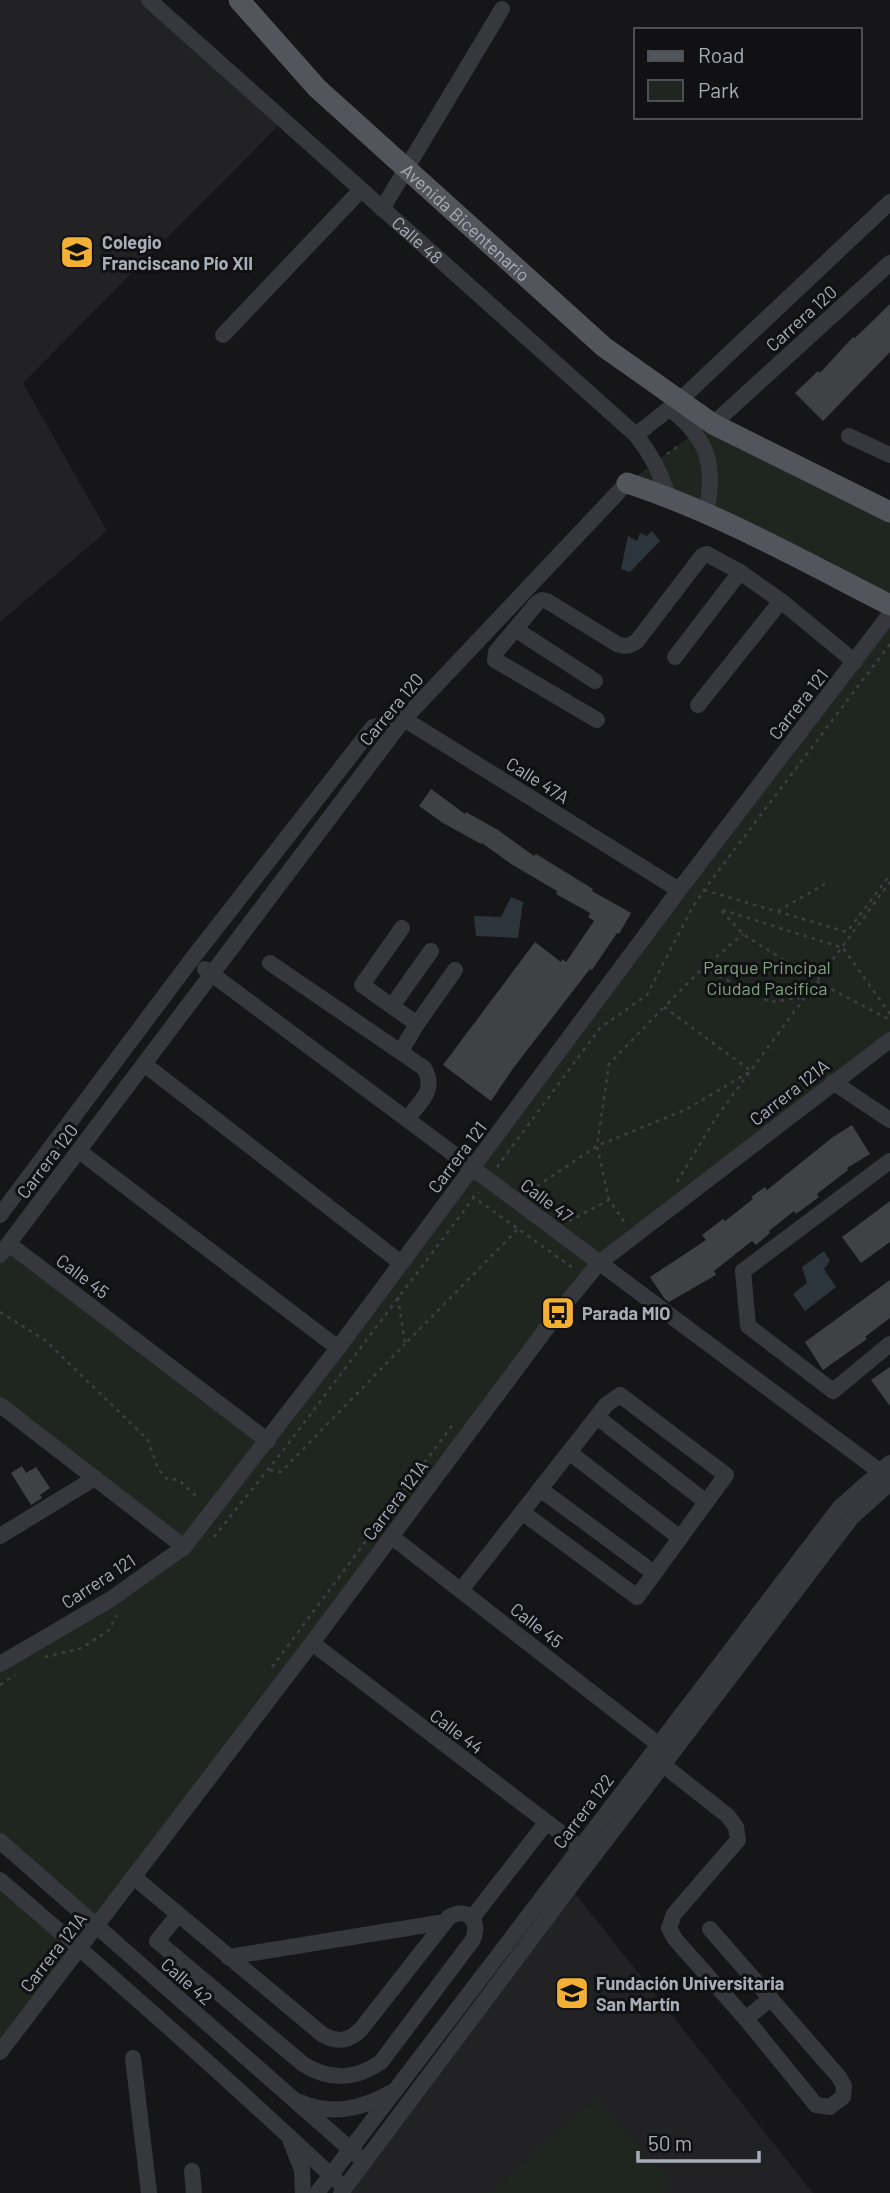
<svg xmlns="http://www.w3.org/2000/svg" width="890" height="2193" viewBox="0 0 890 2193" font-family="Barlow,sans-serif">
<rect width="100%" height="100%" fill="#161618"/>
<g fill="#222225">
<polygon points="0,0 149,0 283,121 23,383 107,531 0,622"/>
<polygon points="570,1887 813,2193 341,2193"/>
</g>
<g fill="#1e261f">
<polygon points="713,424 890,512 890,605 627,483 695,433"/>
<polygon points="890,614 890,1040 599,1263 97,1928 0,1841 0,1664 184,1547 0,1405 0,1255 9,1244 267,1441"/>
<polygon points="0,1880 81,1949 0,2052"/>
<polygon points="595,2098 673,2184 663,2193 490,2193"/>
</g>
<g fill="#2c353c">
<polygon points="652,531 660,541 630,572 621,569 628,536 637,541 640,533 647,536"/>
<polygon points="511,897 523,902 518,938 476,936 474,916 501,917"/>
<polygon points="824,1251 830,1261 824,1269 836,1287 805,1311 793,1294 807,1283 802,1267"/>
</g>
<g fill="#404145">
<polygon points="890,304 890,352 823,421 795,393 818,371 820,373 853,337 855,338"/>
<polygon points="431,789 465,814 466,812 498,830 534,856 536,854 593,889 592,891 631,913 619,934 617,933 592,970 590,969 514,1067 491,1101 443,1065 535,942 561,962 563,959 566,962 594,921 588,917 590,913 556,894 557,891 511,864 482,843 481,844 443,823 419,806"/>
<polygon points="852,1125 870,1154 847,1168 848,1170 817,1194 819,1197 796,1214 794,1211 769,1231 770,1233 756,1245 752,1241 714,1271 716,1275 669,1302 664,1298 650,1277 706,1240 702,1235 723,1219 725,1221 753,1199 751,1197 765,1187 767,1190 833,1137"/>
<polygon points="890,1201 890,1242 861,1263 842,1237"/>
<polygon points="890,1280 890,1318 865,1337 867,1339 823,1370 805,1342"/>
<polygon points="890,1367 890,1406 871,1380"/>
<polygon points="22,1466 26,1473 36,1467 50,1488 40,1495 42,1498 31,1505 11,1473"/>
</g>
<g fill="none" stroke-linecap="round" stroke-linejoin="round">
<g stroke="#3d3f44" stroke-width="2.5" stroke-dasharray="3.5 5" stroke-linecap="butt">
<polyline points="667,454 681,444"/>
<polyline points="704,890 847,932 890,875"/>
<polyline points="778,911 825,884"/>
<polyline points="703,968 743,934"/>
<polyline points="890,1014 843,948 720,909 743,934 818,982 890,1020"/>
<polyline points="497,1167 600,1028 647,995 691,910 704,890 890,644"/>
<polyline points="677,1182 715,1119 890,882"/>
<polyline points="530,1191 597,1146 609,1064 663,1008"/>
<polyline points="472,1196 573,1268 571,1270"/>
<polyline points="609,1200 597,1146 687,1109 751,1071 664,1007 703,968 770,1002 806,997"/>
<polyline points="569,1221 609,1200 625,1223"/>
<polyline points="398,1297 405,1344 518,1229"/>
<polyline points="0,1312 46,1341 148,1440 158,1469 167,1479 179,1480 199,1499"/>
<polyline points="270,1470 281,1472 405,1344"/>
<polyline points="214,1537 282,1452 478,1192"/>
<polyline points="45,1657 82,1648 109,1630 117,1615"/>
<polyline points="272,1667 454,1423"/>
<polyline points="0,1685 15,1675"/>
</g>
<g stroke="#37383d" stroke-width="16">
<path id="s1" d="M149 0 636 435C651 454 661 472 668 496"/>
<polyline points="382,209 502,9"/>
<polyline points="223,335 360,191"/>
<path d="M670 409C709 439 716 467 706 513"/>
<polyline points="713,424 890,263"/>
<polyline points="636,435 680,400 890,202"/>
<polyline points="849,436 890,455"/>
<polyline points="515,629 595,681"/>
<polyline points="675,657 740,572"/>
<polyline points="698,705 781,601"/>
<path d="M597 720 495 660 496 652 537 603 542 600 547 601 617 644C625 647 630 646 637 641L702 556 707 554 740 572 781 601 855 662"/>
<polyline points="402,928 362,985 417,1024"/>
<path d="M270 963 424 1068C437 1090 420 1102 407 1119"/>
<polyline points="205,969 886,1476"/>
<polyline points="392,1006 431,951"/>
<polyline points="401,1051 417,1024 455,970"/>
<polyline points="144,1064 401,1263"/>
<polyline points="833,1082 890,1120"/>
<polyline points="79,1151 338,1348"/>
<polyline points="890,1161 743,1271 748,1326 833,1391 890,1344"/>
<polyline points="0,1215 192,959 373,727 404,719 679,890"/>
<polyline points="9,1244 268,1441"/>
<polyline points="0,1255 404,719 627,483"/>
<polyline points="0,1405 184,1547"/>
<polyline points="597,1417 706,1502"/>
<polyline points="569,1452 680,1538"/>
<polyline points="540,1489 654,1573"/>
<polyline points="0,1536 95,1478"/>
<polyline points="392,1537 658,1744"/>
<polyline points="461,1590 606,1405 620,1395 726,1475 637,1597 522,1512"/>
<polyline points="312,1643 586,1852"/>
<polyline points="0,1664 111,1599 184,1547 338,1348 679,890 890,614"/>
<polyline points="662,1764 728,1816 736,1827 738,1840 674,1914 669,1928 675,1939 746,2019 771,1998"/>
<polyline points="0,1841 358,2156"/>
<path d="M135 1878 323 2035C339 2043 350 2041 362 2028L449 1917C468 1906 482 1922 472 1941L381 2062C355 2080 330 2081 303 2064L157 1941 178 1915"/>
<path d="M0 1880C115 1978 228 2079 338 2182"/>
<polyline points="472,1918 546,1823"/>
<polyline points="710,1929 839,2077 844,2086 843,2097 830,2107 816,2105 746,2019"/>
<polyline points="228,1957 445,1922"/>
<polyline points="0,2052 312,1643 558,1313 599,1263 890,1040"/>
<polyline points="133,2058 149,2193"/>
<path d="M300 2102C332 2116 362 2109 392 2092"/>
<polyline points="291,2142 302,2170 303,2193"/>
<polyline points="192,2171 194,2193"/>
<polyline points="317,2193 840,1507 890,1463"/>
<polyline points="341,2193 570,1887 852,1517 890,1483"/>
</g>
<g stroke="#53555c" stroke-width="21">
<path id="s2" d="M239 0 317 88 604 347 713 424 890 512"/>
<path d="M627 483C717 512 805 562 890 605"/>
</g>
</g>
<defs>
<g id="school-square" transform="scale(1.75)"><rect x="-9" y="-9" width="18" height="18" rx="4" fill="#f2b134" stroke="#111113"/><path d="M0-5L7-2L0 1L-7-2ZM-4 1L0 2.5L4 1V4Q0 6-4 4Z" fill="#111"/></g>
<g id="bus-square" transform="scale(1.75)"><rect x="-9" y="-9" width="18" height="18" rx="4" fill="#f2b134" stroke="#111113"/><path d="M-5-6H5V4H4V6H2V4H-2V6H-4V4H-5ZM-3.5-4V0h7V-4ZM-3.5 1.2v1.5H-2V1.2ZM2 1.2v1.5H3.5V1.2Z" fill="#111"/></g>
<g id="university-square" transform="scale(1.75)"><rect x="-9" y="-9" width="18" height="18" rx="4" fill="#f2b134" stroke="#111113"/><path d="M0-5L7-2L0 1L-7-2ZM-4 1L0 2.5L4 1V4Q0 6-4 4Z" fill="#111"/></g>
</defs>
<g fill-rule="evenodd">
<use href="#school-square" x="77" y="252"/>
<use href="#bus-square" x="558" y="1313"/>
<use href="#university-square" x="572" y="1993"/>
</g>
<g text-anchor="middle" dominant-baseline="central" stroke-width="6" stroke-linejoin="round" paint-order="stroke">
<g font-size="18" fill="#a8adb8" stroke="#111113">
<text stroke="none"><textPath href="#s2" startOffset="318">Avenida Bicentenario</textPath></text>
<text stroke="none"><textPath href="#s1" startOffset="360">Calle 48</textPath></text>
<text transform="translate(801 318) rotate(-42)">Carrera 120</text>
<text transform="translate(798 704) rotate(-52)">Carrera 121</text>
<text transform="translate(391 709) rotate(-50)">Carrera 120</text>
<text transform="translate(538 780) rotate(32)">Calle 47A</text>
<text transform="translate(789 1092) rotate(-38)">Carrera 121A</text>
<text transform="translate(457 1157) rotate(-53)">Carrera 121</text>
<text transform="translate(47 1161) rotate(-53)">Carrera 120</text>
<text transform="translate(547 1200) rotate(37)">Calle 47</text>
<text transform="translate(83 1276) rotate(37)">Calle 45</text>
<text transform="translate(395 1500) rotate(-53)">Carrera 121A</text>
<text transform="translate(98 1581) rotate(-33)">Carrera 121</text>
<text transform="translate(537 1625) rotate(38)">Calle 45</text>
<text transform="translate(457 1731) rotate(37)">Calle 44</text>
<text transform="translate(583 1811) rotate(-53)">Carrera 122</text>
<text transform="translate(53 1952) rotate(-52)">Carrera 121A</text>
<text transform="translate(187 1981) rotate(41)">Calle 42</text>
</g>
<g font-size="18" font-weight="bold" fill="#a8adb8" stroke="#111113" text-anchor="start">
<text x="102" y="242">Colegio<tspan x="102" dy="21">Franciscano Pío XII</tspan></text>
<text x="582" y="1313">Parada MIO</text>
<text x="596" y="1983">Fundación Universitaria<tspan x="596" dy="21">San Martín</tspan></text>
</g>
<g font-size="18" fill="#7fa381" stroke="#111113">
<text x="767" y="967">Parque Principal<tspan x="767" dy="21">Ciudad Pacifica</tspan></text>
</g>
</g>
<rect x="634" y="28" width="228" height="91" fill="#111113" stroke="#4d4f55" stroke-width="2"/>
<rect x="648" y="51" width="35" height="10" fill="#53555c" stroke="#4d4f55" stroke-width="2"/>
<text x="698" y="63" font-size="21" fill="#a8adb8">Road</text>
<rect x="648" y="80" width="35" height="21" fill="#1e261f" stroke="#4d4f55" stroke-width="2"/>
<text x="698" y="98" font-size="21" fill="#a8adb8">Park</text>
<path d="M638 2151v10h121v-10" fill="none" stroke="#a8adb8" stroke-width="3.5"/>
<text x="648" y="2151" font-size="21" fill="#a8adb8" stroke="#111113" stroke-width="5" paint-order="stroke">50 m</text>
</svg>
